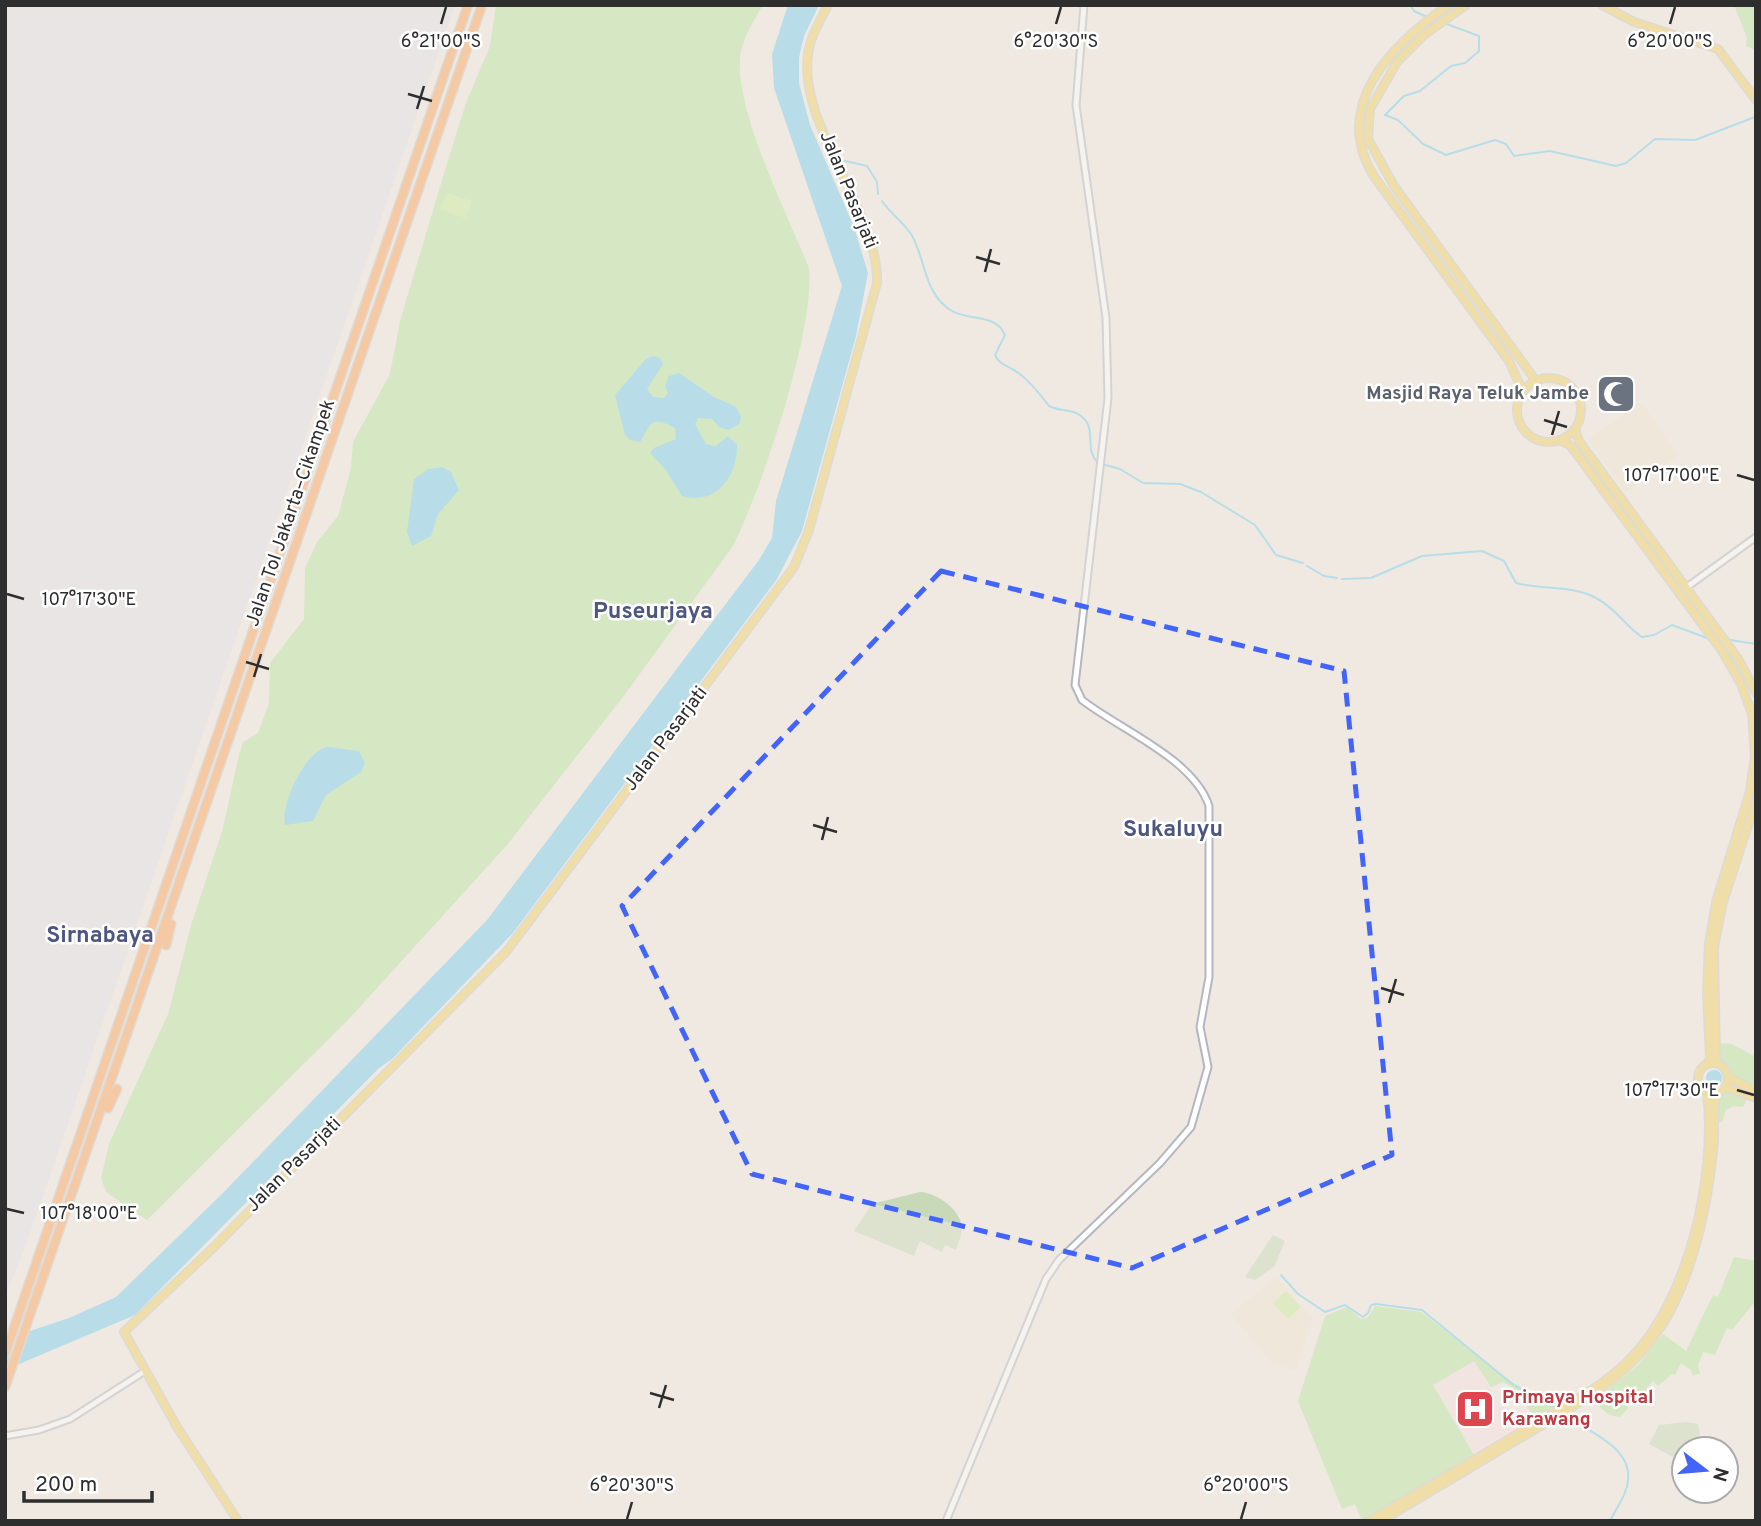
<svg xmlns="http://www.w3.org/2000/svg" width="1761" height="1526" viewBox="0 0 1761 1526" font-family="Overpass,sans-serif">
<rect width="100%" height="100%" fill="#efe9e1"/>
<polygon fill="#e3e1e8" points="5,5 455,5 24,1251 5,1297"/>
<g fill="#f0e6d1">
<polygon points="1641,401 1678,456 1625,493 1588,439"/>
<polygon points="1277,1277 1313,1319 1296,1371 1272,1363 1230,1314"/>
</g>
<polygon fill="#f5dfe0" points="1474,1361 1516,1431 1474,1455 1433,1385"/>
<g fill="#b6e59e">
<path d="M496 5H763C753 22 741 40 740 59 736 113 788 216 809 268 815 331 762 488 733 546L623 697 507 845 348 1020 147 1220 106 1192 101 1178 109 1144 168 1014 192 922 223 828 239 755 243 742 258 733 269 703 270 663 304 619 305 568 317 542 338 516 351 468 353 442 390 374 400 321 445 170 466 103 490 46Z"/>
<polygon points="1734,5 1756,5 1755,50 1746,46 1747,38"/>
<polygon points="1715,1043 1732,1044 1756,1057 1756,1091 1731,1079 1726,1066 1716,1060"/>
<polygon points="1728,1092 1747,1099 1743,1107 1734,1106 1726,1110 1722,1122 1717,1123 1718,1098"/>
<polygon points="1734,1257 1756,1261 1756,1307 1753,1304 1732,1330 1727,1328 1715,1355 1703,1352 1698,1365 1700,1373 1693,1376 1691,1370 1681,1363 1675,1375 1672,1374 1658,1386 1653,1381 1646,1389 1648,1392 1646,1407 1621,1399 1628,1408 1620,1417 1609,1415 1593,1401 1637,1366 1663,1334 1686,1351 1713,1295 1718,1297"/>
<polygon points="1375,1306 1421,1312 1517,1386 1558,1404 1534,1420 1520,1392 1503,1382 1491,1387 1474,1361 1433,1385 1474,1455 1362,1521 1355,1504 1342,1509 1298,1401 1325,1316 1347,1307 1361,1319 1367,1318"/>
</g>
<g fill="#c8d9b8">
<path d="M920 1192C937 1193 960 1209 962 1227 962 1235 958 1243 956 1250L945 1245 942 1252 920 1241 914 1256 854 1231 872 1204Z"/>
<polygon points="1273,1235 1285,1241 1274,1267 1255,1280 1245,1277"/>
<polygon points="1686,1422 1698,1424 1700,1435 1693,1449 1684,1449 1684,1463 1649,1444 1659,1425"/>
</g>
<g fill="#c9ec9a">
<polygon points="446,193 472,201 466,218 440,210"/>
<polygon points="1286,1291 1301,1307 1288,1319 1273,1303"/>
</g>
<g fill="#75cff0">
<polygon points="788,5 819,5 804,36 799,58 799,83 810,125 854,227 868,273 856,336 802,531 777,579 513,933 392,1059 378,1069 135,1315 5,1370 5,1339 11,1337 12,1365 24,1333 69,1318 116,1297 222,1194 487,920 759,560 772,538 776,501 842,286 774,88 772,54"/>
<path d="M653 356 660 358 663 364 647 389 653 397 664 398 668 393 665 386 669 376 679 373 714 397 736 407 741 417 739 424 729 430 719 427 712 419 698 418 695 424 706 444 716 446 728 436 737 445C738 475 717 506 682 496L666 470 650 453 654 448 676 439 675 428C648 413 650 428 640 442L630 440 625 435 615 395 646 359Z"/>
<polygon points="442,467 451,472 459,490 438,514 431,536 412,546 407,532 414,479 428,469"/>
<path d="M328 747 359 751 365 763 361 772 326 795 313 821 285 825C280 805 306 749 328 747Z"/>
<circle cx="1714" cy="1078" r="8"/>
</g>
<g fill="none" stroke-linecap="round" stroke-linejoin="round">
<g stroke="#75cff0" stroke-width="2">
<polyline points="1410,5 1414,11 1429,18"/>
<polyline points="1444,23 1479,36 1479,51 1465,63 1451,66 1420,91 1404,96 1385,115 1398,120 1423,144 1446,155 1495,140 1506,144 1514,156 1550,151 1616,166 1626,163 1655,139 1695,140 1755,117"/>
<polyline points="841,160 867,166 877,182 878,194"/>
<path d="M882 201C890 213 903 222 911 234 926 258 923 294 952 311 968 321 996 313 1005 335L995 355C1000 366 1008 365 1017 372 1030 381 1040 394 1049 406 1060 412 1071 408 1081 416 1098 429 1083 448 1098 463L1120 469 1143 483 1180 484 1201 492 1255 525 1276 555 1303 563"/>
<polyline points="1307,566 1324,576 1337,578"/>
<path d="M1342 579 1371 578 1422 556 1482 551 1504 561 1516 583C1542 590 1572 585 1596 598 1616 608 1628 629 1642 637L1654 635 1672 625 1710 639"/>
<polyline points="1730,640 1756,644"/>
<polyline points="1281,1275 1298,1294 1325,1312 1345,1305 1363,1317 1368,1313 1371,1305 1376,1304 1422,1310 1511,1383 1558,1409"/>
<path d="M1565 1415C1586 1431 1632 1446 1628 1480 1627 1495 1616 1508 1610 1521"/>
</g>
<g stroke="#b4b7c1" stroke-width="9">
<g id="minor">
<polyline points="1687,587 1756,537"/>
<polyline points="5,1436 39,1430 70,1419 145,1371"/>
<path d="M946 1521 1046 1279 1059 1260 1160 1163 1191 1127 1208 1067 1200 1027 1209 977V806C1194 759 1119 729 1082 700L1075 685 1108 398 1106 318 1076 105 1084 5"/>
</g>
</g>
<g stroke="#c9c9c9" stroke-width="10">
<g id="major">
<path d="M1449 5C1392 44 1329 106 1375 178L1509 361 1523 392"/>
<polyline points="1466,5 1424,35 1397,62 1370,109 1368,139 1394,186 1536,381"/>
<polyline points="1602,5 1634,22 1718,49 1756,100"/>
<circle cx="1549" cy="410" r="32"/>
<polyline points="1575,429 1579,441 1739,660 1756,693"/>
<polyline points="1559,440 1570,445 1722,651 1741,684 1752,714 1755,756 1750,791 1716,902 1709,943 1707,993 1710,1058 1707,1064"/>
<polyline points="1716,1063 1714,947 1723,902 1756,801"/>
<circle cx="1713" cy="1078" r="15"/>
<polyline points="1728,1077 1756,1091"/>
<polyline points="1725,1087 1756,1098"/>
<path d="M238 1521 177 1427 124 1332 214 1247 506 952 794 567 809 530 877 283C879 209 798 127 808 54 810 37 820 21 828 5"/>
<path d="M1369 1521C1420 1491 1471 1462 1521 1432 1558 1410 1597 1391 1628 1361 1689 1302 1717 1174 1707 1092"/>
<path d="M1381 1521C1428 1493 1475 1465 1522 1437 1616 1382 1665 1355 1696 1244 1706 1209 1711 1175 1714 1140 1715 1124 1712 1107 1717 1092"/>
</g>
</g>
<g stroke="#c9c9c9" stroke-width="11">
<g id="highway">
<polyline points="166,945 171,924"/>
<polyline points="108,1108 117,1089"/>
<polyline points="5,1354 468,5"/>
<polyline points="5,1387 482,5"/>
</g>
</g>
<use href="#minor" stroke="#fff" stroke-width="5"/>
<use href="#major" stroke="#f2d163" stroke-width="7"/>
<use href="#highway" stroke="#ffa35c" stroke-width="8"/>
</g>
<path d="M0 0H1761V1526H0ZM941 571 1344 671 1392 1155 1132 1268 752 1174 622 906Z" fill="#efe9e1" fill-opacity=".55" fill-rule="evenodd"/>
<path fill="none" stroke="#4264fb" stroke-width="5" stroke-dasharray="14 9" stroke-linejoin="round" d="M941 571 1344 671 1392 1155 1132 1268 752 1174 622 906Z"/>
<path fill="none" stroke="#2e2e2e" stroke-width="2.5" d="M441 24 446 7M1056 24 1061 7M1670 24 1675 7M408 94 432 101M417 109 424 86M976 257 1000 264M985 272 991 249M1544 420 1567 427M1552 435 1559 411M1737 475 1754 480M7 594 24 599M246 662 269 669M254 677 261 654M813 825 837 832M822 840 828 817M1381 988 1404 995M1389 1003 1396 979M1737 1090 1754 1095M7 1209 24 1213M650 1393 674 1400M659 1408 666 1385M627 1519 632 1502M1241 1519 1246 1502"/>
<defs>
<g id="mosque-square" transform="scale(2.0125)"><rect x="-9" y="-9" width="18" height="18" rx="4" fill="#6b7280" stroke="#fff"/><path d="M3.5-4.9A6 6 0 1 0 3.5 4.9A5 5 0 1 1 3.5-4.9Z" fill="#fff"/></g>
<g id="hospital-square" transform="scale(2.0125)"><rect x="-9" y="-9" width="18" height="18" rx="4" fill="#e0444e" stroke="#fff"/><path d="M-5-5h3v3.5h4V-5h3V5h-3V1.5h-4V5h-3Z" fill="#fff"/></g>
</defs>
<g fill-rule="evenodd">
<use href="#mosque-square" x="1616" y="394"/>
<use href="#hospital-square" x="1475" y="1409"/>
</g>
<g text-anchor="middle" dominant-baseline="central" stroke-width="5" stroke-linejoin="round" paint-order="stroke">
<g font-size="19" fill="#2e2e2e" stroke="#fff">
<text transform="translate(848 190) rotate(68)">Jalan Pasarjati</text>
<text transform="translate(291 513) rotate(-71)">Jalan Tol Jakarta–Cikampek</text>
<text transform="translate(666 739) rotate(-53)">Jalan Pasarjati</text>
<text transform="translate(294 1165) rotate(-45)">Jalan Pasarjati</text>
</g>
<g font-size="19" font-weight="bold" fill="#5b616d" stroke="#fff" text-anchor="end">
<text x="1589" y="394">Masjid Raya Teluk Jambe</text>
</g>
<g font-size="19" font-weight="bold" fill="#be3a42" stroke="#fff" text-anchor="start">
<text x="1502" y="1398">Primaya Hospital<tspan x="1502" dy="22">Karawang</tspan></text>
</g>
<g font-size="23" font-weight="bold" fill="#4d5680" stroke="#fff">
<text x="653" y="612">Puseurjaya</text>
<text x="1173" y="830">Sukaluyu</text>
<text x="100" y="936">Sirnabaya</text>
</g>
</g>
<g font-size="18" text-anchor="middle" fill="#2e2e2e" stroke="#fff" stroke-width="5" stroke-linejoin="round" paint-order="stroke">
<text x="441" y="47">6°21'00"S</text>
<text x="1056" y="47">6°20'30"S</text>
<text x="1670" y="47">6°20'00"S</text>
<text x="1672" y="481">107°17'00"E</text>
<text x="89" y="605">107°17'30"E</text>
<text x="1672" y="1096">107°17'30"E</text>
<text x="89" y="1219">107°18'00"E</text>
<text x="632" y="1491">6°20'30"S</text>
<text x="1246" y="1491">6°20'00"S</text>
</g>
<rect width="1761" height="1526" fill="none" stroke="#2e2e2e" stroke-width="14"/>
<g transform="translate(1705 1470) rotate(106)"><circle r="33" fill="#ffffff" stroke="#ababab" stroke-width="2"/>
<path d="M0-5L12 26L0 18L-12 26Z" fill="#4264fb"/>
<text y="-10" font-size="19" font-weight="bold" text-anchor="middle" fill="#2e2e2e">N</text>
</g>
<path d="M24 1491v10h128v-10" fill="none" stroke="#2e2e2e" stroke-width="3.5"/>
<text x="35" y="1491" font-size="21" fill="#2e2e2e" stroke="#ffffff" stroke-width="5" paint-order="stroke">200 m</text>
</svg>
